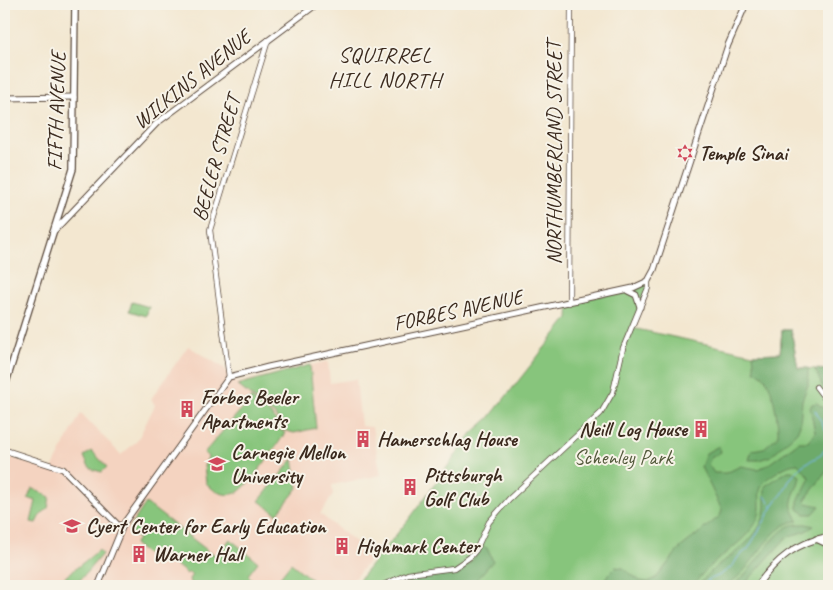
<svg xmlns="http://www.w3.org/2000/svg" width="833" height="590" viewBox="0 0 833 590" font-family="Caveat,sans-serif">
<rect width="100%" height="100%" fill="#f7f3e8"/>
<filter id="ink" filterUnits="userSpaceOnUse"><feTurbulence type="fractalNoise" baseFrequency=".02" numOctaves="2"/><feDisplacementMap in="SourceGraphic" scale="10" xChannelSelector="R" yChannelSelector="G"/><feConvolveMatrix kernelMatrix="1 2 1 2 8 2 1 2 1" color-interpolation-filters="sRGB"/></filter>
<filter id="wash" filterUnits="userSpaceOnUse"><feTurbulence type="fractalNoise" baseFrequency=".0096" numOctaves="4" result="noise"/><feDisplacementMap in="SourceGraphic" scale="20" xChannelSelector="R" yChannelSelector="G"/><feGaussianBlur stdDeviation="1.12" result="paint"/><feColorMatrix in="noise" values="0 0 0 0 0 0 0 0 0 0 0 0 0 0 0 0 0 1.4 0 .05"/><feComposite in="paint" operator="in"/></filter>
<g filter="url(#wash)">
<rect width="100%" height="100%" fill="#f3e7d0"/>
<polygon fill="#f4d3c0" points="188,346 224,368 236,383 328,361 330,383 356,379 361,426 372,427 381,475 332,485 333,495 320,514 373,556 348,586 4,586 4,455 51,471 81,413 121,455 137,441 155,405 151,399"/>
<g fill="#87c57b" stroke="#61784c">
<polygon points="648,281 649,286 632,328 753,354 780,353 782,330 791,330 798,368 815,369 829,374 829,586 354,586 410,518 472,433 489,418 568,318 569,303 633,288"/>
<polygon points="132,302 149,307 146,316 129,311"/>
<polygon points="310,365 316,428 294,433 283,430 275,415 237,385"/>
<path d="M251 398 273 416 279 429 285 433C277 446 249 486 238 492 226 498 214 492 206 483L204 466 208 457 204 453Z"/>
<path d="M92 451 107 467 102 472C90 469 89 469 84 456Z"/>
<polygon points="293,459 298,488 277,514 259,501"/>
<polygon points="32,488 50,497 48,508 39,517 36,523 31,522 36,501 28,498"/>
<polygon points="146,503 207,550 206,552 209,554 210,552 217,556 230,539 258,562 248,575 258,586 191,586 189,579 192,575 189,572 187,574 157,549 150,557 134,544 138,539 131,533 132,531 129,528"/>
<polygon points="99,550 102,554 75,586 64,586 60,581"/>
<polygon points="291,563 313,581 309,586 290,586 279,578"/>
</g>
<g fill="#6daa6b" stroke="#546a44">
<path d="M782 330H791L798 368H808V385L802 400 800 425 797 432 771 456 759 460H749L752 450 764 448 778 436C779 424 773 388 765 378 763 374 759 373 755 372L753 354 780 353Z"/>
<polygon points="815,369 829,370 829,395 822,386"/>
<path d="M817 403 829 413V468L805 500 806 503 820 506 813 514H805L798 509V501L810 478 798 464C790 464 785 467 777 472 746 490 769 501 755 524 739 549 706 562 694 586H603L606 577 616 567 623 568 640 581 648 582 657 577 680 548 720 516 722 510 701 467 706 453 719 446 721 452 711 458 708 464 714 473H726L741 466 757 469 766 466 799 442H808L815 432 810 408 812 404Z"/>
<path d="M788 471H792L800 476C799 486 793 493 792 501 790 509 796 514 798 521 766 523 750 580 722 586 715 588 706 586 699 586 714 560 757 548 764 514 766 505 764 495 765 486Z"/>
<path d="M806 524 814 526 806 531 787 537 743 586H732C754 571 764 543 787 527 791 524 800 524 806 524Z"/>
<path d="M482 547 487 548 493 561 475 581 473 586H390C396 584 402 580 408 579 441 569 459 585 482 547Z"/>
</g>
<g fill="none" stroke-linecap="round" stroke-linejoin="round">
<g stroke="#79b9ed" stroke-width="1">
<polyline points="765,496 773,508"/>
<polyline points="439,586 444,585"/>
<polyline points="703,586 708,580 718,576 732,567 738,557 748,549 776,501 783,493 790,479 803,465 821,455 828,445 829,437 815,410"/>
</g>
</g>
</g>
<g filter="url(#ink)">
<g fill="none" stroke-linecap="round" stroke-linejoin="round">
<g stroke="#574639" stroke-width="6">
<g id="tertiary">
<polyline points="569,303 571,4"/>
<polyline points="229,377 210,230 268,40"/>
<polyline points="816,387 829,404"/>
<polyline points="381,586 408,574 454,568 470,557 476,550 489,522 509,499 601,413 613,392 623,348 648,288 648,281"/>
</g>
</g>
<g stroke="#574639" stroke-width="7">
<g id="secondary">
<polyline points="4,98 74,97"/>
<polyline points="53,232 157,123 317,4"/>
<polyline points="4,450 63,469 121,528"/>
<polyline points="816,539 829,545"/>
<path d="M757 586C776 559 796 543 829 536"/>
</g>
</g>
<g stroke="#574639" stroke-width="7">
<g id="primary">
<polyline points="628,291 636,295 640,307"/>
<polyline points="98,586 124,523 229,377 268,367 633,288 648,281 654,270 728,45 746,4"/>
</g>
</g>
<g stroke="#574639" stroke-width="8">
<polyline id="trunk" points="4,389 73,169 75,4"/>
</g>
<use href="#tertiary" stroke="#fff" stroke-width="4.5"/>
<use href="#secondary" stroke="#fff" stroke-width="5"/>
<use href="#primary" stroke="#fff" stroke-width="5"/>
<use href="#trunk" stroke="#fff" stroke-width="5.5"/>
</g>
</g>
<defs>
<g id="synagogue-bare" transform="scale(1.35)"><path d="M0-6.5L5.6 3.2H-5.6ZM0 6.5L5.6-3.2H-5.6Z" fill="#d1495b" stroke="#f7f3e8" stroke-width="2.5" paint-order="stroke"/></g>
<g id="building-bare" transform="scale(1.35)"><path d="M-4-6H4V6H1V3H-1V6H-4ZM-2.5-4.3h1.7v1.8h-1.7ZM.8-4.3h1.7v1.8H.8ZM-2.5-1h1.7V.8h-1.7ZM.8-1h1.7V.8H.8Z" fill="#d1495b" stroke="#f7f3e8" stroke-width="2.5" paint-order="stroke"/></g>
<g id="university-bare" transform="scale(1.35)"><path d="M0-5L7-2L0 1L-7-2ZM-4 1L0 2.5L4 1V4Q0 6-4 4Z" fill="#d1495b" stroke="#f7f3e8" stroke-width="2.5" paint-order="stroke"/></g>
<g id="school-bare" transform="scale(1.35)"><path d="M0-5L7-2L0 1L-7-2ZM-4 1L0 2.5L4 1V4Q0 6-4 4Z" fill="#d1495b" stroke="#f7f3e8" stroke-width="2.5" paint-order="stroke"/></g>
</defs>
<g fill-rule="evenodd">
<use href="#synagogue-bare" x="685" y="153"/>
<use href="#building-bare" x="187" y="409"/>
<use href="#building-bare" x="701" y="429"/>
<use href="#building-bare" x="363" y="439"/>
<use href="#university-bare" x="217" y="464"/>
<use href="#building-bare" x="410" y="487"/>
<use href="#school-bare" x="72" y="526"/>
<use href="#building-bare" x="342" y="546"/>
<use href="#building-bare" x="139" y="554"/>
</g>
<g text-anchor="middle" dominant-baseline="central" stroke-width="4" stroke-linejoin="round" paint-order="stroke">
<g font-size="21" fill="#3b2a1e" stroke="#f7f3e8">
<text transform="translate(192 79) rotate(-39)">WILKINS AVENUE</text>
<text transform="translate(56 111) rotate(-88)">FIFTH AVENUE</text>
<text transform="translate(554 153) rotate(-90)">NORTHUMBERLAND STREET</text>
<text transform="translate(216 158) rotate(-74)">BEELER STREET</text>
<text transform="translate(458 310) rotate(-12)">FORBES AVENUE</text>
</g>
<g font-size="21" font-weight="bold" fill="#3b2a1e" stroke="#f7f3e8" text-anchor="start">
<text x="699" y="153">Temple Sinai</text>
<text x="201" y="397">Forbes Beeler<tspan x="201" dy="24">Apartments</tspan></text>
<text x="687" y="429" text-anchor="end">Neill Log House</text>
<text x="377" y="439">Hamerschlag House</text>
<text x="231" y="452">Carnegie Mellon<tspan x="231" dy="24">University</tspan></text>
<text x="424" y="475">Pittsburgh<tspan x="424" dy="24">Golf Club</tspan></text>
<text x="86" y="526">Cyert Center for Early Education</text>
<text x="356" y="546">Highmark Center</text>
<text x="153" y="554">Warner Hall</text>
</g>
<g font-size="21" fill="#52583a" stroke="#f7f3e8">
<text x="623" y="457">Schenley Park</text>
</g>
<g font-size="22" letter-spacing="1" fill="#3b2a1e" stroke="#f7f3e8">
<text x="385" y="55">SQUIRREL<tspan x="385" dy="25">HILL NORTH</tspan></text>
</g>
</g>
<rect width="833" height="590" fill="none" stroke="#f7f3e8" stroke-width="20"/>
</svg>
